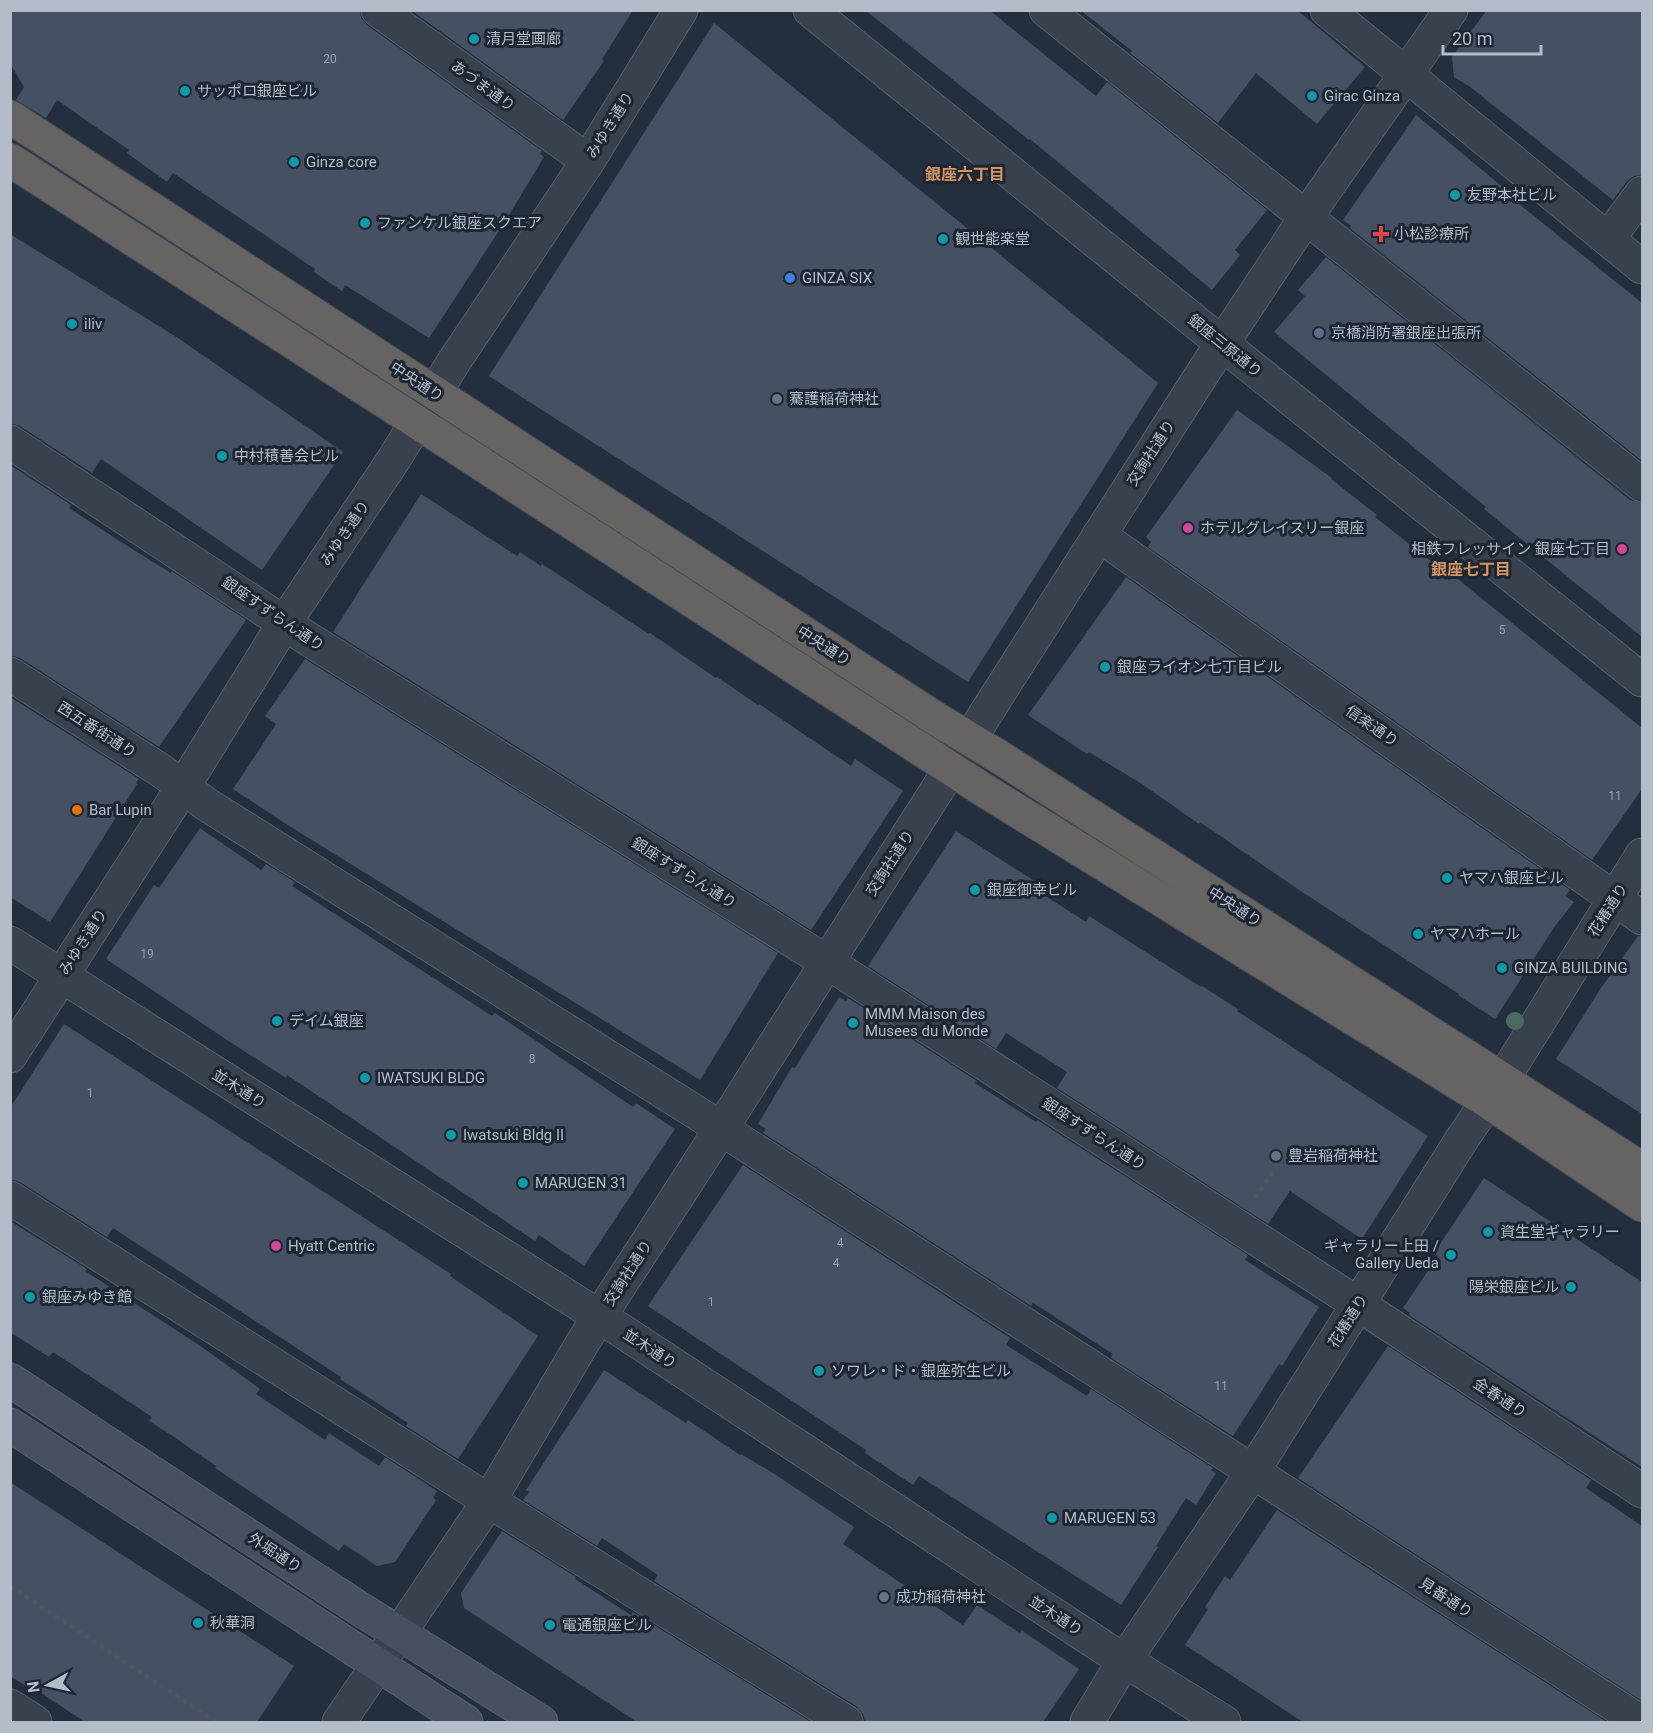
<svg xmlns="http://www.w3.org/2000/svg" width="1653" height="1733" viewBox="0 0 1653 1733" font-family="Roboto,'Noto Sans JP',sans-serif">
<rect width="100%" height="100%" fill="#242f3e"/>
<g fill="#455162">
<polygon points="10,10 360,10 361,18 367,25 542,151 540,154 544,157 506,220 429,338 345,285 342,291 314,272 315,269 173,173 167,182 127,153 129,150 57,100 46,118 16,100 24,87 10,63"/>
<polygon points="411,10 633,10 602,59 604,61 563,120"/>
<polygon points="865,10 989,10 1096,96 1107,82 1267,210 1235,250 1240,255 1212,290 1030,139 1029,140"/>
<polygon points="1080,10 1297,10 1365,67 1317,124 1256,73 1218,123 1130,53 1132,51"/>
<polygon points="1487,10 1642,10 1642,175 1634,176 1627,181 1613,200 1469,86 1454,77 1452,57"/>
<polygon points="714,23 1158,383 968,682 489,376"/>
<polygon points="1416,115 1505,189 1504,191 1524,208 1642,303 1642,461 1350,228 1351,226 1343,220"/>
<polygon points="10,234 178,338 343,452 262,570 101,459 92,473 20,426 10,423"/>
<polygon points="1326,257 1630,500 1642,503 1642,637 1484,509 1486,507 1274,332 1305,296 1298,290"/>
<polygon points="1237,410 1332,478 1331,479 1377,515 1375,517 1436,565 1438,563 1642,728 1642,789 1592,860 1148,547 1151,542 1146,537"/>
<polygon points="10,465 71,505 69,508 121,542 171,573 172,571 246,620 159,747 20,658 10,655"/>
<polygon points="421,494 517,556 520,552 541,566 542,564 649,634 650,633 716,678 717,677 758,705 759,704 851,766 855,759 903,791 811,930 333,632"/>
<polygon points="1126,577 1570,890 1565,896 1574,902 1555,926 1495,1019 1458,995 1459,994 1299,890 1200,822 1199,824 1142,784 1089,752 1087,754 1028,715"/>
<polygon points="305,659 778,953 700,1080 286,824 233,789 276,724 265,716"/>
<polygon points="10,697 139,779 136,783 137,784 50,922 10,897"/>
<polygon points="200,828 261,870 266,864 295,882 292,886 492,1016 495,1013 633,1107 636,1103 675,1129 584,1266 539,1235 535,1241 287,1075 286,1078 224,1038 106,959 154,885 159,888"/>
<polygon points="956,831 1036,882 1033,888 1086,922 1089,916 1201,987 1202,986 1238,1009 1237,1011 1428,1136 1362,1239 1290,1191 1268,1224 1057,1088 1067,1072 1006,1033 996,1049 868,966"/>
<polygon points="1638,936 1642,936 1642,1114 1556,1059 1601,988"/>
<polygon points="839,997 846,1001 848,998 977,1081 975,1083 1036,1122 1037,1120 1248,1255 1245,1260 1319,1307 1282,1366 1279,1364 1233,1436 1111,1358 1113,1354 1033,1303 1031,1306 763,1133 766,1129 758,1124 792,1067 795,1068"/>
<polygon points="64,1024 451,1274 450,1276 538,1336 458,1459 406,1426 408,1423 340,1379 341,1377 113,1228 107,1237 20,1182 10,1179 10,1108"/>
<polygon points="743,1165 1010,1338 1006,1345 1087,1396 1091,1389 1213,1468 1211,1470 1216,1473 1196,1505 1186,1498 1156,1546 1158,1547 1121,1605 919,1476 913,1485 865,1453 866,1450 648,1306"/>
<polygon points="1484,1178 1642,1282 1642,1467 1409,1315 1410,1313 1403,1308 1438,1256 1434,1253"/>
<polygon points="10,1221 87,1269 85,1271 199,1345 260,1389 256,1394 325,1440 329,1433 379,1466 385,1457 437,1491 433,1497 436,1500 395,1562 377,1566 344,1544 339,1551 215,1468 216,1466 171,1435 149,1421 152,1417 53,1352 49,1357 10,1332"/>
<polygon points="1388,1346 1591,1480 1586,1488 1642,1526 1642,1701 1298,1478"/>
<polygon points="604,1370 686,1423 688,1420 740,1455 741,1454 773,1473 854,1527 843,1544 963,1625 977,1605 1020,1633 1021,1630 1079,1669 1043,1722 865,1722 863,1714 856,1706 654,1581 658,1575 602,1538 597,1546 523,1500 529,1492 526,1490"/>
<polygon points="10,1482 294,1666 257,1722 85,1722 29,1685 28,1687 10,1676"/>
<polygon points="1277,1510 1607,1722 1303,1722 1185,1645 1208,1609 1205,1607 1225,1576 1230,1580"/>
<polygon points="502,1531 576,1577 575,1579 631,1615 633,1612 811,1722 637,1722 464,1608 461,1593"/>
</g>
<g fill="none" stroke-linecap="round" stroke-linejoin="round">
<g stroke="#565f6c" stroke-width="35">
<g id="minor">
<polyline points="378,10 588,161"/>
<polyline points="810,10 1250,366 1642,680"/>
<polyline points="1046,10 1642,485"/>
<polyline points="1327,10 1642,267"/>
<polyline points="1608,239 1642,193"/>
<polyline points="10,442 310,640 827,962 1358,1304 1642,1491"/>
<polyline points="1099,535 1642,918"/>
<polyline points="10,674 160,770 206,804 697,1113 1641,1722"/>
<polyline points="10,943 622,1331 1103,1647 1224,1722"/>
<polyline points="10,1056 183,787 285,622 394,459 453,363 588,161 681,10"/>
<polyline points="10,1198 489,1501 846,1722"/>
<polyline points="10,1706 35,1722"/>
<polyline points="339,1722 489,1501 583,1342 721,1129 1204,371 1306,217 1451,10"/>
<polyline points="1087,1722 1124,1661 1252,1473 1462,1139 1503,1079 1642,855"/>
</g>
</g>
<g stroke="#565f6c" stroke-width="35">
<g id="secondary">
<polyline points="10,1380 357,1607 541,1722"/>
<polyline points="10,1425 466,1722"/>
</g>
</g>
<g stroke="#434c59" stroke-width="35">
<g id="trunk">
<polyline points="10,117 938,720 1001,758 1642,1169"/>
<polyline points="10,160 454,446 982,789 1487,1101 1642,1205"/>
</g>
</g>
<g stroke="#44595c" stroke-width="4" stroke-dasharray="4.5 4.5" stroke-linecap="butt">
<polyline points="1255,1198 1290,1146"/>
<polyline points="10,1586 216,1722"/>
</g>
<use href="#minor" stroke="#38414e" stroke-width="33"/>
<use href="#secondary" stroke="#465061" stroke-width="33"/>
<use href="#trunk" stroke="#656462" stroke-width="33"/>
</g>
<circle fill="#4b6a5d" cx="1515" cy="1021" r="9"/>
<g fill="#0f9aa8" stroke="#1d2633" stroke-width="2">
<circle cx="474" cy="39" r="6"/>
<circle cx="185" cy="91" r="6"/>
<circle cx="1312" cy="96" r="6"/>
<circle cx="294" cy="162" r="6"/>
<circle cx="1455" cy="195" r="6"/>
<circle cx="365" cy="223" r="6"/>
<circle cx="943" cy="239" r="6"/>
<circle cx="72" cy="324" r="6"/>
<circle cx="222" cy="456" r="6"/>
<circle cx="1105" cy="667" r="6"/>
<circle cx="1447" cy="878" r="6"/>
<circle cx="975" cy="890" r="6"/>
<circle cx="1418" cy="934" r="6"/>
<circle cx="1502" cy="968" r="6"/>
<circle cx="277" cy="1021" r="6"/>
<circle cx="853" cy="1023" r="6"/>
<circle cx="365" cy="1078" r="6"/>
<circle cx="451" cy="1135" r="6"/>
<circle cx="523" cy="1183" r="6"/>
<circle cx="1488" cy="1232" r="6"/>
<circle cx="1451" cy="1255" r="6"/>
<circle cx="1571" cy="1287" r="6"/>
<circle cx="30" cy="1297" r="6"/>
<circle cx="819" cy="1371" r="6"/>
<circle cx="1052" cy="1518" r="6"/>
<circle cx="198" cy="1623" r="6"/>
<circle cx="550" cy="1625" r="6"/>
</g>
<path fill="#e0444e" stroke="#1d2633" stroke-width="2" d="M1378 225h6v6h6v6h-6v6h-6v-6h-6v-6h6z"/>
<circle fill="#3f7fe0" stroke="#1d2633" stroke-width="2" cx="790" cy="278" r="6"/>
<circle fill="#5c6f8a" stroke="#1d2633" stroke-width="2" cx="1319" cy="333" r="6"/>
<g fill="#6b7280" stroke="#1d2633" stroke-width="2">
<circle cx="777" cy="399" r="6"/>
<circle cx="1276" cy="1156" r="6"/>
<circle cx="884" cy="1597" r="6"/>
</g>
<g fill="#d1479c" stroke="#1d2633" stroke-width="2">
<circle cx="1188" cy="528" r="6"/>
<circle cx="1622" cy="549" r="6"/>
<circle cx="276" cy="1246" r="6"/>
</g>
<circle fill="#e8710a" stroke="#1d2633" stroke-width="2" cx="77" cy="810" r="6"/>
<g text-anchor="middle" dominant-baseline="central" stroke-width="6" stroke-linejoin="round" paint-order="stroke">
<g font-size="12" fill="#98a1af">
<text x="330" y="59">20</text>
<text x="1502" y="630">5</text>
<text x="1615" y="796">11</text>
<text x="147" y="954">19</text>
<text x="532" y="1059">8</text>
<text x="90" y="1093">1</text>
<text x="840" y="1243">4</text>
<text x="836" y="1263">4</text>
<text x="711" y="1302">1</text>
<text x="1221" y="1386">11</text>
</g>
<g font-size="15" fill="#b4bcc9" stroke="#1d2633" text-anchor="start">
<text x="486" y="39">清月堂画廊</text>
<text x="197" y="91">サッポロ銀座ビル</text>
<text x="1324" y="96">Girac Ginza</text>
<text x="306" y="162">Ginza core</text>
<text x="1467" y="195">友野本社ビル</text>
<text x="377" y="223">ファンケル銀座スクエア</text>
<text x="1394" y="234">小松診療所</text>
<text x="955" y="239">観世能楽堂</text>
<text x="802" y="278">GINZA SIX</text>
<text x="84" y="324">iliv</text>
<text x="1331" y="333">京橋消防署銀座出張所</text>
<text x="789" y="399">騫護稲荷神社</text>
<text x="234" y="456">中村積善会ビル</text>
<text x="1200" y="528">ホテルグレイスリー銀座</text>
<text x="1610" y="549" text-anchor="end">相鉄フレッサイン 銀座七丁目</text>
<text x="1117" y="667">銀座ライオン七丁目ビル</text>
<text x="89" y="810">Bar Lupin</text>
<text x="1459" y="878">ヤマハ銀座ビル</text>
<text x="987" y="890">銀座御幸ビル</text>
<text x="1430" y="934">ヤマハホール</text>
<text x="1514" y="968">GINZA BUILDING</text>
<text x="865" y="1014">MMM Maison des<tspan x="865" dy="17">Musees du Monde</tspan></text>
<text x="289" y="1021">デイム銀座</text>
<text x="377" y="1078">IWATSUKI BLDG</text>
<text x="463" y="1135">Iwatsuki Bldg II</text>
<text x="1288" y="1156">豊岩稲荷神社</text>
<text x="535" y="1183">MARUGEN 31</text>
<text x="1500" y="1232">資生堂ギャラリー</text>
<text x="288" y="1246">Hyatt Centric</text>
<text x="1439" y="1246" text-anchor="end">ギャラリー上田 /<tspan x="1439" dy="17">Gallery Ueda</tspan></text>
<text x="1559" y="1287" text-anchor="end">陽栄銀座ビル</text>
<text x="42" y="1297">銀座みゆき館</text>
<text x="831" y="1371">ソワレ・ド・銀座弥生ビル</text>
<text x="1064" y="1518">MARUGEN 53</text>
<text x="896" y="1597">成功稲荷神社</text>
<text x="210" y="1623">秋華洞</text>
<text x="562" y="1625">電通銀座ビル</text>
</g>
<g font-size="15" fill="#b4bcc9" stroke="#1d2633">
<text transform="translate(483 86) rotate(36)">あづま通り</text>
<text transform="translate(610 125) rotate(-58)">みゆき通り</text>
<text transform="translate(1225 346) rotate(39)">銀座三原通り</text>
<text transform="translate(417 382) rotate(33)">中央通り</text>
<text transform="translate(1151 453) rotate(-57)">交詢社通り</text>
<text transform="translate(345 533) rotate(-56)">みゆき通り</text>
<text transform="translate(273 614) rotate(34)">銀座すずらん通り</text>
<text transform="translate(824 646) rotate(33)">中央通り</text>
<text transform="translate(1372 726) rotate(35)">信楽通り</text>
<text transform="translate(97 730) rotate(33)">西五番街通り</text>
<text transform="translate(890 863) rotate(-57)">交詢社通り</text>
<text transform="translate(684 873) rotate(32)">銀座すずらん通り</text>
<text transform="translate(1235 907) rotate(33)">中央通り</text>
<text transform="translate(1608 910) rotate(-58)">花椿通り</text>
<text transform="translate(83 942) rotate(-57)">みゆき通り</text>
<text transform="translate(239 1089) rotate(32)">並木通り</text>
<text transform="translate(1094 1134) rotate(33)">銀座すずらん通り</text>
<text transform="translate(628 1273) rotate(-57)">交詢社通り</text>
<text transform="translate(1348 1321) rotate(-58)">花椿通り</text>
<text transform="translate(650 1349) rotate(33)">並木通り</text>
<text transform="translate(1500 1398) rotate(33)">金春通り</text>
<text transform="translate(275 1553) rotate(33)">外堀通り</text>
<text transform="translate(1446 1598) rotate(33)">見番通り</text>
<text transform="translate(1056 1616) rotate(33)">並木通り</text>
</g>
<g font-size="16" font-weight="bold" fill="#d59563" stroke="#1d2633">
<text x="965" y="174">銀座六丁目</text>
<text x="1471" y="569">銀座七丁目</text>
</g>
</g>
<rect width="1653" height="1733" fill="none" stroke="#b4bcc9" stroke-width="24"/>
<g transform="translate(48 1685) rotate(262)" stroke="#1d2633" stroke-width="4.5" paint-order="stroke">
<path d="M0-4.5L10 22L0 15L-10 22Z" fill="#b4bcc9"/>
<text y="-9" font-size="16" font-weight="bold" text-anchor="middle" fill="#b4bcc9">N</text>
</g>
<path d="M1443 45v9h98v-9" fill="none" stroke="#b4bcc9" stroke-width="3"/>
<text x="1452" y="45" font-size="18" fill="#b4bcc9" stroke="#1d2633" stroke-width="4.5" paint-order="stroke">20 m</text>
</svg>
